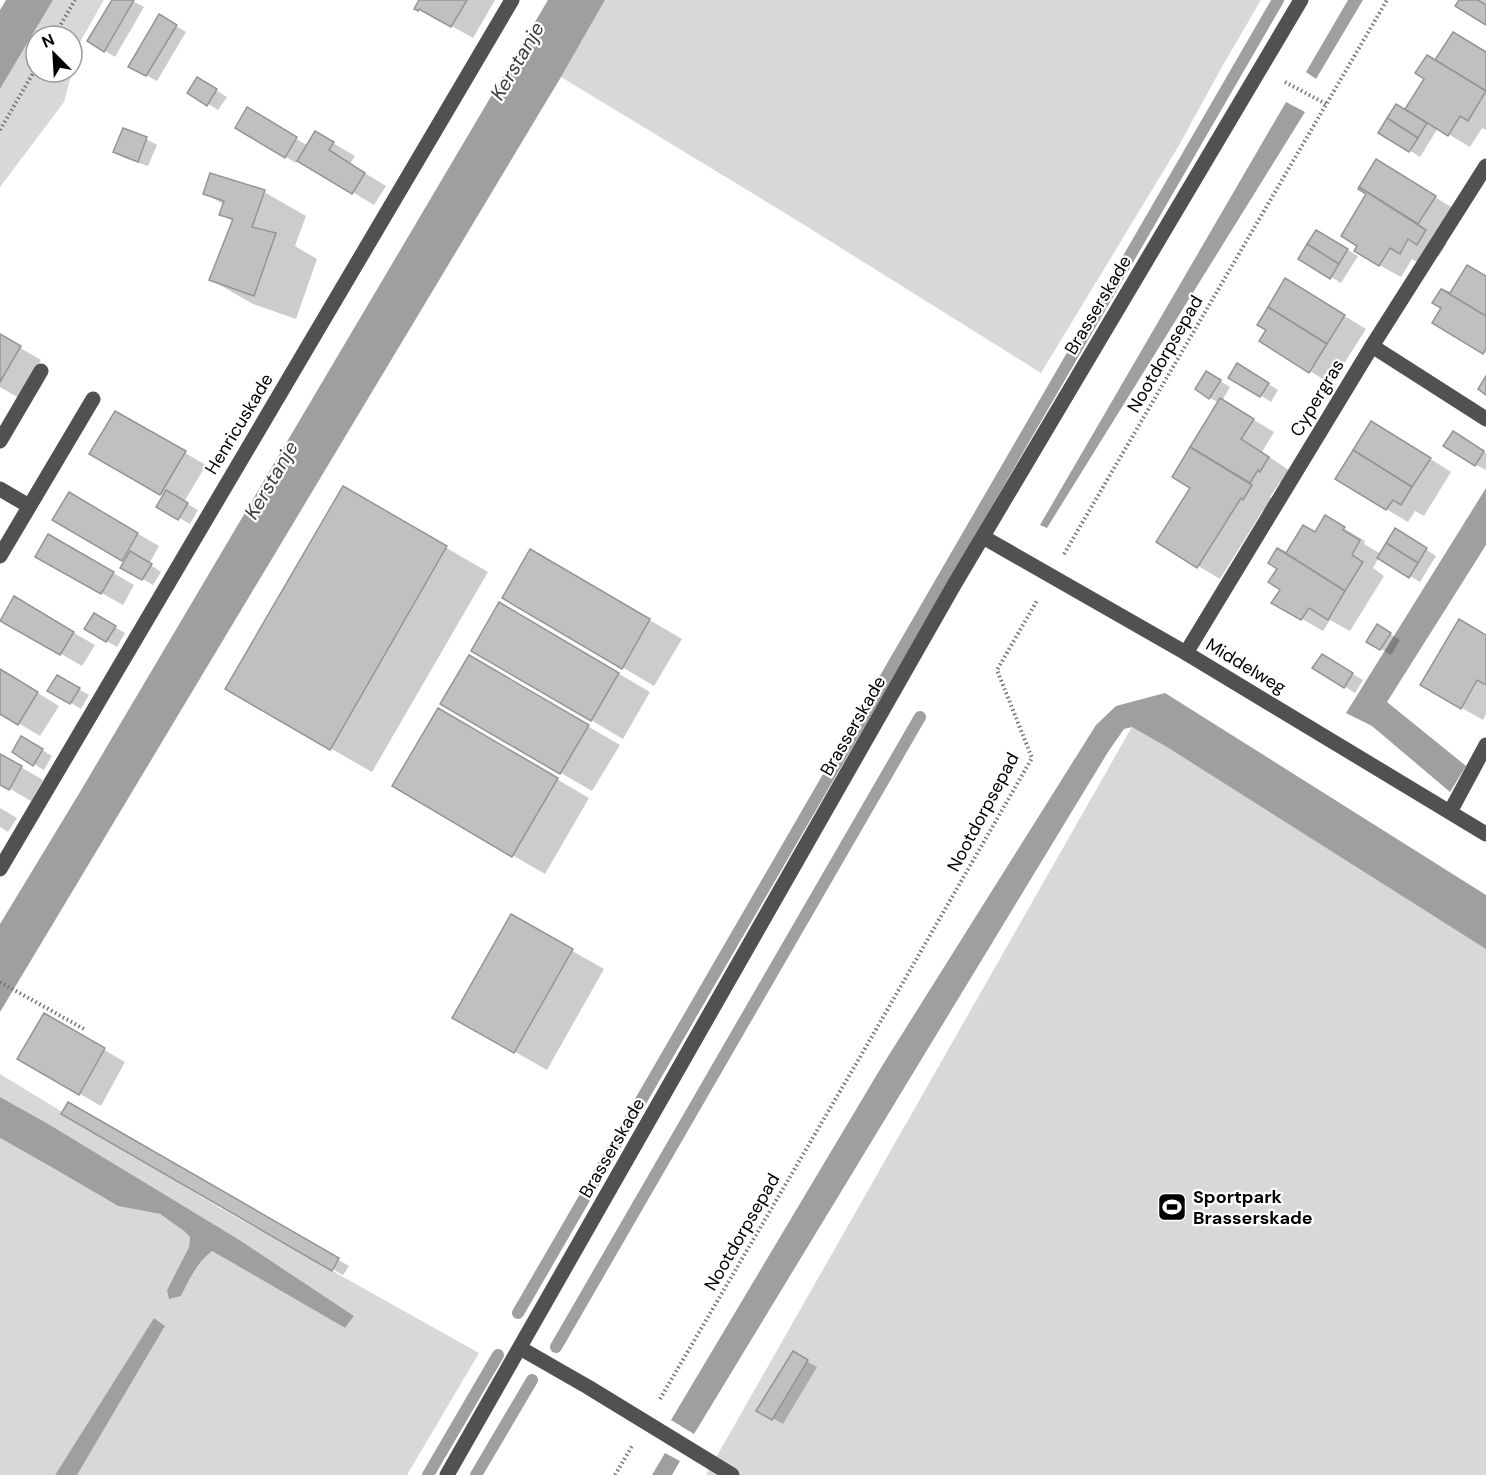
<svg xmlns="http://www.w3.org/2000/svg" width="1486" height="1475" viewBox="0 0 1486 1475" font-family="'DM Sans',sans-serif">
<rect width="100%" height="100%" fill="#fff"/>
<g fill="#d8d8d8" fill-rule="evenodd">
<path d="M53 0H104L80 42 64 102 0 187V89ZM36 36H72V72H36Z"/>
<polygon points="605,0 1261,0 1223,65 1178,147 1041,373 798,221 561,77"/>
<polygon points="1133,725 1486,938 1486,1475 706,1475"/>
<path d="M0 1074 220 1208 479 1353 407 1475H77L165 1326 154 1318 55 1475H0V1138L53 1168 118 1206 160 1214 184 1231 190 1237 189 1247 167 1290 181 1296C189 1280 198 1263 212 1251L345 1328 354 1316 238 1239 45 1122 0 1097Z"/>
</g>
<g fill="#9f9f9f">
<polygon points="6,0 53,0 0,89 0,10"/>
<polygon points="548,0 605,0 561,77 0,1012 0,924 80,792"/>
<polygon points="1348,0 1363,0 1316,79 1306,72"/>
<polygon points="1286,102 1305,112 1047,528 1040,525"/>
<polygon points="1486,488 1486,545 1387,702 1466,766 1450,792 1372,726 1346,713"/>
<polygon points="1165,693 1486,895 1486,949 1167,747 1132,727 1124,729 1108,752 694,1434 671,1420 882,1066 1096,725 1116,706"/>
<path d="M0 1097 45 1122 238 1239 354 1316 345 1328 212 1251C197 1263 189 1280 181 1296L169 1299 167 1290 189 1247 190 1237 184 1231 160 1214 118 1206 53 1168 0 1138Z"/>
<polygon points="154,1318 165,1326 77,1475 55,1475"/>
<polygon points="665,1453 680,1461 672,1475 652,1475"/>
</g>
<g fill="#0003">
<polygon points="113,0 131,0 144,7 115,57 89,41"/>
<polygon points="421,0 495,0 473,38 441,20 440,22 416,8"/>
<polygon points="1461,0 1486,0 1486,23"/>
<polygon points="159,16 186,32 157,81 140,72"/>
<polygon points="1486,53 1486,130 1482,128 1470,147 1438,128 1420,157 1380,132 1406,111 1436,62"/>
<polygon points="198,79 227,97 218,110 189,92"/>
<polygon points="248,109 308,146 316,133 355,156 350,164 386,186 374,205 298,159 296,163 237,128"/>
<polygon points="146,139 157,145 148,166 125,158 115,152"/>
<polygon points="1376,161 1456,210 1439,238 1447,243 1439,256 1430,251 1422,265 1412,259 1401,277 1379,265 1359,245 1368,194 1360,189"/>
<polygon points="264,192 306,216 295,246 317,259 296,319 253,304 211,280 234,222 221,215 225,205 204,193"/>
<polygon points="1317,232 1358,256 1341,283 1331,277"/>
<polygon points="1307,293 1366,329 1331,384 1261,341"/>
<polygon points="0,336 41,360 19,398 0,387"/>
<polygon points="1238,365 1278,390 1271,402 1231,377"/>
<polygon points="1207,373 1230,387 1222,401 1274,432 1262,452 1290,471 1282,483 1280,482 1270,497 1273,498 1265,511 1263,510 1220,579 1158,542 1192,488 1174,476 1219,403 1210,398"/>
<polygon points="115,413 206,465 184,502 198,510 190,524 158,506 164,496 92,454"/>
<polygon points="1393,435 1451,472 1424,516 1415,511 1408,522 1386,509"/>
<polygon points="1463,439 1486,453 1486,470 1476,465"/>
<polygon points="343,488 488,572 372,772 227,689"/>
<polygon points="69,494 159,546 149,564 161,572 153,585 122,567 126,562 54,520"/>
<polygon points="1325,517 1365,541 1364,544 1381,554 1406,536 1436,556 1420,582 1379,557 1373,568 1384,576 1350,631 1330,620 1323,631 1273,602 1282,590 1286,555 1315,533"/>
<polygon points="49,536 134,585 123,605 37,557"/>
<polygon points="531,551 682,639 654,686 622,667"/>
<polygon points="15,599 95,645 82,666 2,620"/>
<polygon points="500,604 650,692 623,739 473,650"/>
<polygon points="94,615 125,633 117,647 86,629"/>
<polygon points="1377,626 1400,640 1391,655 1368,641"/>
<polygon points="1486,637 1486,714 1483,720 1422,685"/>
<polygon points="1322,656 1363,680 1355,693 1314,668"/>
<polygon points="469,657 620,745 592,791 442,704"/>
<polygon points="0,670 59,706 40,736 0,712"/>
<polygon points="58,677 89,695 81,709 50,690"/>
<polygon points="438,710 589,798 545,874 394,786"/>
<polygon points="22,738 52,756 44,770 14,752"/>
<polygon points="0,755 43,780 31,801 0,783"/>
<polygon points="0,808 17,818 8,832 0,827"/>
<polygon points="511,916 604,969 547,1070 454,1017"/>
<polygon points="44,1015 125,1062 101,1106 19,1059"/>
<polygon points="69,1104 349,1266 343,1275 63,1113"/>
<polygon points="793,1353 817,1367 783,1424 758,1410"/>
</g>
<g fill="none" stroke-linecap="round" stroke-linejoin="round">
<g stroke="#9f9f9f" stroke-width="12">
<polyline points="518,1313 1278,0"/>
<polyline points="556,1347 920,717"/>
<polyline points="428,1475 498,1355"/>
<polyline points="476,1475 532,1380"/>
</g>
</g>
<g fill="#c0c0c0" stroke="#959595" stroke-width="1.5">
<polygon points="112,0 134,0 104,52 87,41"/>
<polygon points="419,0 467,0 451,27 419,9 418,11 414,9"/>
<polygon points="1459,0 1478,0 1486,5 1486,25 1455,6"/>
<polygon points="159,14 177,25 146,76 128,67"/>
<polygon points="1453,32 1486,52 1486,91 1435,60"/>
<polygon points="1427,55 1486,91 1468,121 1460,116 1448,136 1405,109 1424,79 1415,73"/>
<polygon points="197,77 217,89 207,106 187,93"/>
<polygon points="1396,104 1427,123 1418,138 1387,118"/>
<polygon points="247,107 297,137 285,158 235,128"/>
<polygon points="1387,118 1418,138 1409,152 1378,133"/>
<polygon points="123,128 147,137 138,162 113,152"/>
<polygon points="315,131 334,142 329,150 365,173 352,194 297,161"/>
<polygon points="1376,159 1436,196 1418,224 1359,187"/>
<polygon points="210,173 265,190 252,227 276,233 254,296 209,280 233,219 219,215 224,201 203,194"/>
<polygon points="1359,187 1426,230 1417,245 1408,239 1400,254 1390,248 1379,266 1354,251 1357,246 1341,236 1366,194 1358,189"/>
<polygon points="1316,230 1348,249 1339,264 1307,244"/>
<polygon points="1307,244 1339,264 1330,279 1298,259"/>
<polygon points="1467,265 1486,276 1486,316 1441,289 1450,293"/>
<polygon points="1285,278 1345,315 1327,344 1268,307"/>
<polygon points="1441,289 1486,316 1486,349 1483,354 1432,323 1441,308 1432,303"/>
<polygon points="1268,307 1327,344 1309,373 1259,341 1266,330 1257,325"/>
<polygon points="0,334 21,346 0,382"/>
<polygon points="1237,363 1269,383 1260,397 1228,378"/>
<polygon points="1206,371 1221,380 1209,399 1195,389"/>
<polygon points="1486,376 1486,395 1478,389"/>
<polygon points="1220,398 1254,419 1241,439 1269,457 1260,472 1258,470 1250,483 1190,447"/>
<polygon points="115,411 186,451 160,495 89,454"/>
<polygon points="1371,421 1431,458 1412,487 1353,450"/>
<polygon points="1453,431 1484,451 1475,466 1443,446"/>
<polygon points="1190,447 1252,485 1243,500 1241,498 1197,568 1156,542 1190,488 1172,477"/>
<polygon points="1353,450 1412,487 1401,505 1393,500 1386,510 1335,479"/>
<polygon points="343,486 447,546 330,750 225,689"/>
<polygon points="166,490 188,503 178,520 156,507"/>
<polygon points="69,492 138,533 122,561 52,520"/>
<polygon points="1325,515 1345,527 1343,530 1360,540 1352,555 1363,562 1345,591 1277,548 1286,553 1303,525 1315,532"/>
<polygon points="1395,528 1427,548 1418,563 1386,543"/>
<polygon points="48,534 114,572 101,594 35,557"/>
<polygon points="1386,543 1418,563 1409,578 1377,558"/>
<polygon points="1277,548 1345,591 1328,620 1309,608 1301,620 1271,603 1280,590 1268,582 1277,569 1268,563"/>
<polygon points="530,549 650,619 622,669 502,598"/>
<polygon points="130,551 152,564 142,580 120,568"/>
<polygon points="14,596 74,632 60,655 0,621"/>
<polygon points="499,602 619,673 591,721 471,651"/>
<polygon points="94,613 116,626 106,642 84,629"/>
<polygon points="1459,619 1486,635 1486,685 1477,680 1461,709 1420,685"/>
<polygon points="1377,624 1391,633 1380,650 1366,642"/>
<polygon points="1322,654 1353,673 1344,688 1312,668"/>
<polygon points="469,655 589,725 560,774 440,704"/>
<polygon points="0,669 38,692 18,725 0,714"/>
<polygon points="57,675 80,688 70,704 47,691"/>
<polygon points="438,708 558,778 512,857 392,786"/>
<polygon points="21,736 43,749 33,766 12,752"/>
<polygon points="0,754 22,766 9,790 0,785"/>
<polygon points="511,914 573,949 514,1053 452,1018"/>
<polygon points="44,1013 105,1048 79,1095 17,1059"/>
<polygon points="68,1102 339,1258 332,1271 61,1114"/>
<polygon points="793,1351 808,1360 772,1420 756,1411"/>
</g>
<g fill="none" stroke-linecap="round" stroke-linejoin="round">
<g stroke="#737373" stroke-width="4" stroke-dasharray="1.5 3" stroke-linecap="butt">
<polyline points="54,36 75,0"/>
<polyline points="1285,82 1326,104"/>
<polyline points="0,130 36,68"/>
<polyline points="1064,554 1387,0"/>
<polyline points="0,982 84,1029"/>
<polyline points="660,1399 863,1052 1032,758 997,670 1038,599"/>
<polyline points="615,1475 632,1446"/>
</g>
<g stroke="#515151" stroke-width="15">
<polyline points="1372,346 1486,419"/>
<polyline points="0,441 41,371"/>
<polyline points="0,489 29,506"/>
<polyline points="983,537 1186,653 1486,834"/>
<polyline points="0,556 93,399"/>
<polyline points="1186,653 1372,346 1486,166"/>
<polyline points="1450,812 1486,745"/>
<polyline points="0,869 512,0"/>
<polyline points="520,1348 588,1387 732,1475"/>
<polyline points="447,1475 954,585 1301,0"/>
</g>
</g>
<defs>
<g id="stadium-square" transform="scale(1.5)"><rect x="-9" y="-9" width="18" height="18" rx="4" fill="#000" stroke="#fff"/><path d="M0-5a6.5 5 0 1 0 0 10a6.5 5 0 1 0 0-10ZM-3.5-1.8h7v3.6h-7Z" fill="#fff"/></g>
</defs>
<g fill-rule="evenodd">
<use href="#stadium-square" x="1172" y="1207"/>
</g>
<g text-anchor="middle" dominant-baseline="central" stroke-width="4.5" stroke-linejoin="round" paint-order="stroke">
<g font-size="18" fill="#000" stroke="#fff">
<text transform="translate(1098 305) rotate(-59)">Brasserskade</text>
<text transform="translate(1165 354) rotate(-60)">Nootdorpsepad</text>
<text transform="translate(1317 398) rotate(-59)">Cypergras</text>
<text transform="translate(239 424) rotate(-59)">Henricuskade</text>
<text transform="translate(1246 666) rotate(31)">Middelweg</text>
<text transform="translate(853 726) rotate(-60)">Brasserskade</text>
<text transform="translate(983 812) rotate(-62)">Nootdorpsepad</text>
<text transform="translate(612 1148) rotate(-60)">Brasserskade</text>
<text transform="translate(742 1232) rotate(-60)">Nootdorpsepad</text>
</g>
<g font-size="18" font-weight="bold" fill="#000" stroke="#fff" text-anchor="start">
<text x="1193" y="1197">Sportpark<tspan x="1193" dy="21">Brasserskade</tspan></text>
</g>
<g font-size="20" font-style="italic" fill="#404040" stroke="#fff">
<text transform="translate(517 61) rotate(-60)">Kerstanje</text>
<text transform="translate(271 480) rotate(-60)">Kerstanje</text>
</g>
</g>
<g transform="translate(54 54) rotate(336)"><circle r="28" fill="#ffffff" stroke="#999999" stroke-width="1.5"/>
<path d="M0-4.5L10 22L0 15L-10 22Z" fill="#000000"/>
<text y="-9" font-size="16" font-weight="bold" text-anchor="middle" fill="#000000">N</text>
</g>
</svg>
